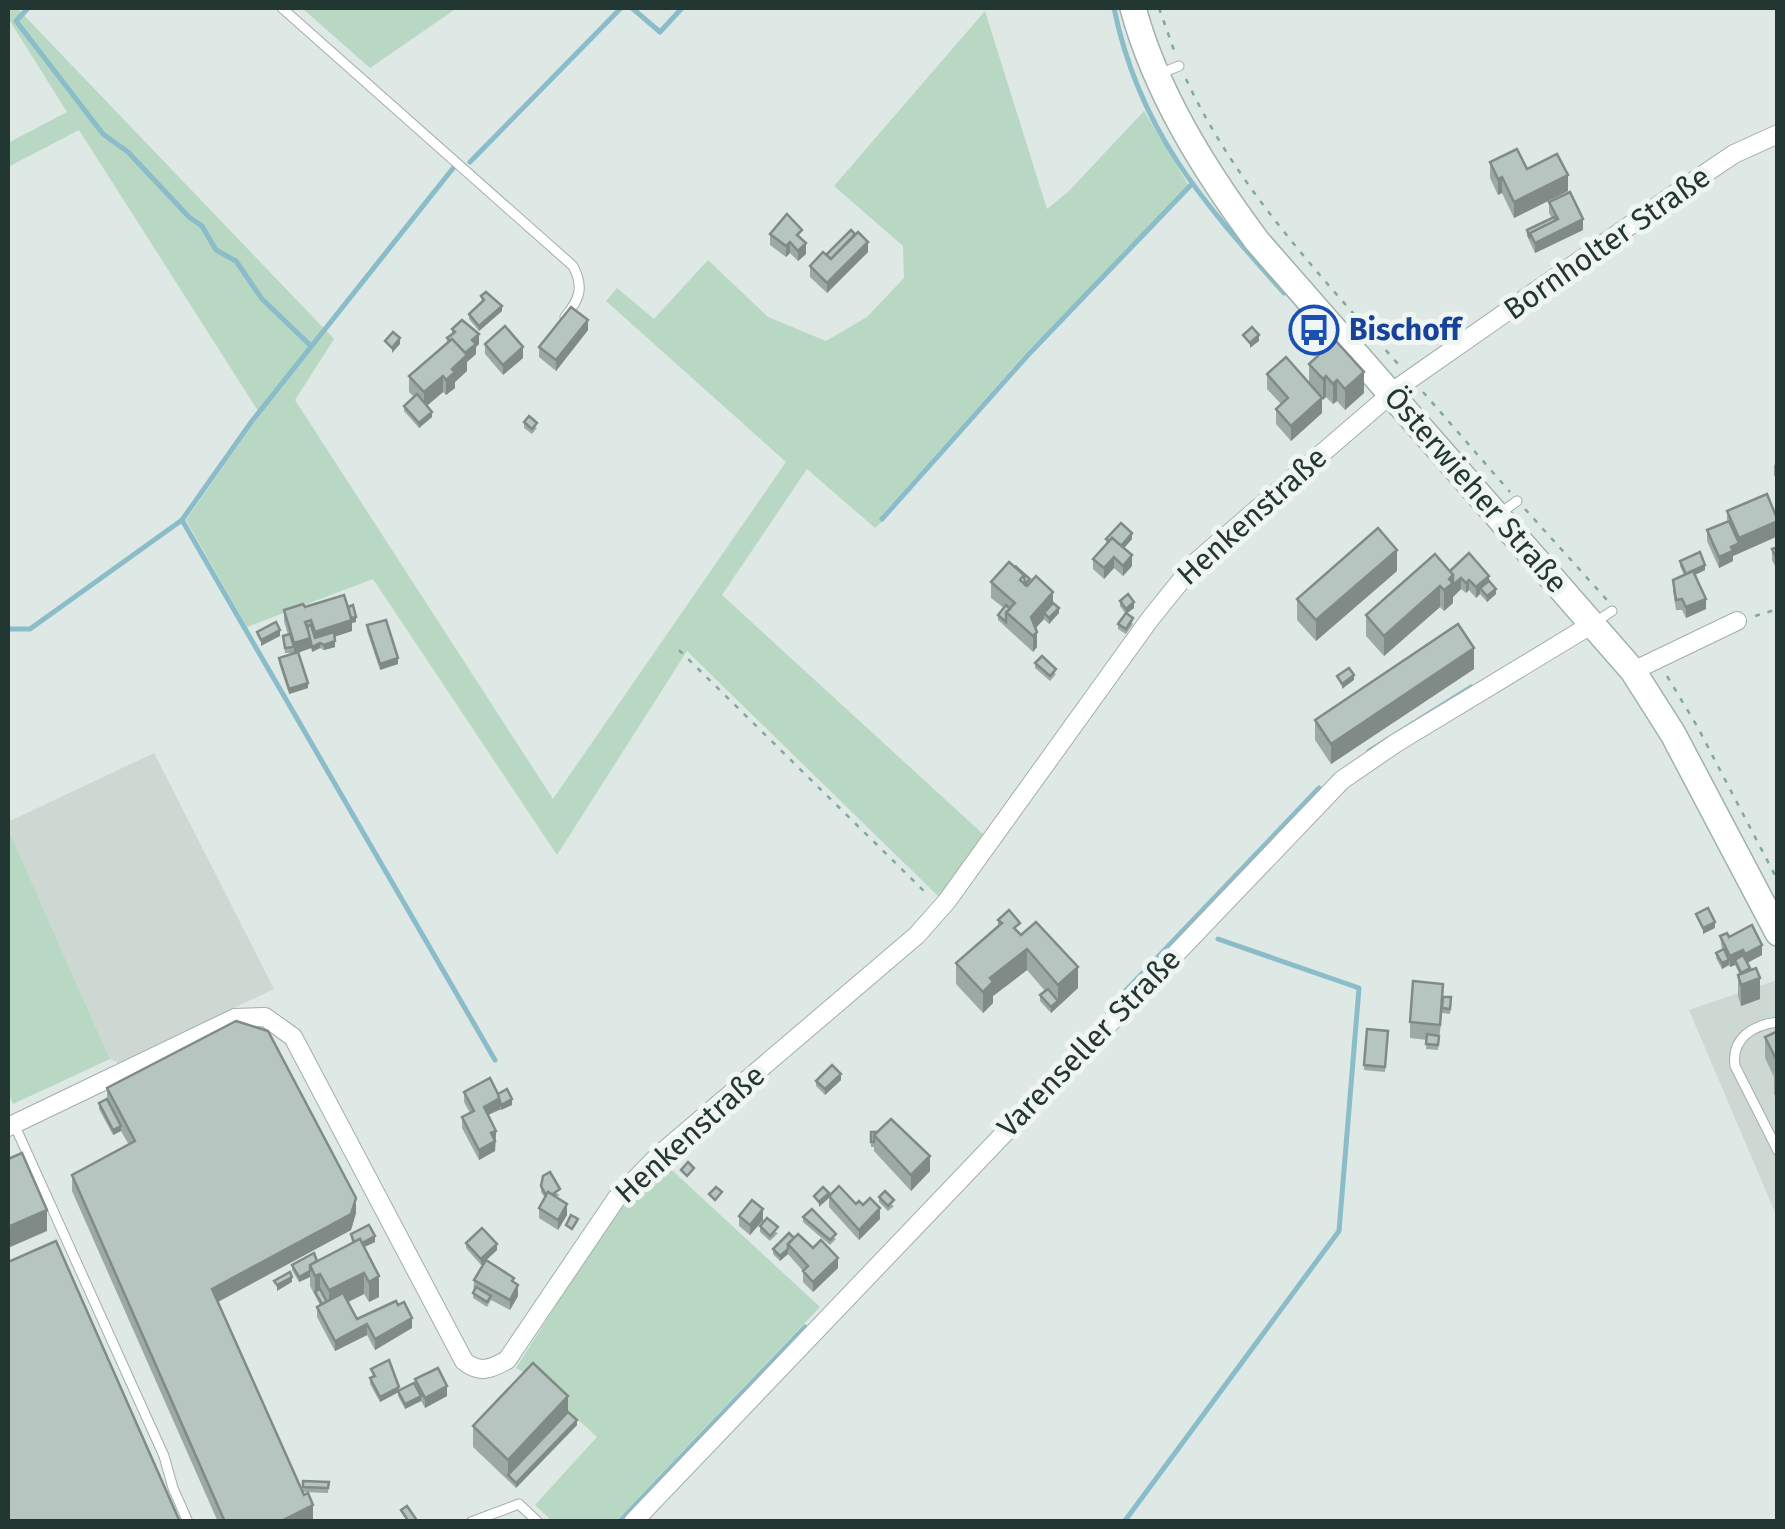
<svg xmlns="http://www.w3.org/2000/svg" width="1785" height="1529" viewBox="0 0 1785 1529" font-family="'Fira Sans',sans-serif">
<rect width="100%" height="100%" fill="#dee8e4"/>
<g fill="#cdd8d3">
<polygon points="154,753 274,989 118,1063 110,1059 8,829 8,822"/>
<polygon points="1777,980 1777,1217 1689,1010"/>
</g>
<g fill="#b9d8c3">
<polygon points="8,8 17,8 334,339 295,400 553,799 786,462 606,301 617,288 654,319 708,260 768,317 826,341 867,317 904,278 903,246 834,186 985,11 1047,209 1068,192 1144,111 1189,186 1025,354 881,516 884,520 875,528 807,469 722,595 984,835 939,897 687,651 557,855 373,579 247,627 186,520 260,414 79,130 8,167 8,143 67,112 8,18"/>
<polygon points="302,8 457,8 370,68"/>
<polygon points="8,829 110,1059 13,1104 8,1092"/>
<polygon points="663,1162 820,1307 616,1521 552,1521 535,1505 597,1437 529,1375 516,1368 611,1219"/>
</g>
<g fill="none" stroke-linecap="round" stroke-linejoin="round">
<g stroke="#8bbcc9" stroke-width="5">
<polyline points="28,8 16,21 103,134 128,152 189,217 202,226 216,250 236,261 262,299 311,346"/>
<polyline points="632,8 660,32 682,8"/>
<path d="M1114 8C1139 131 1203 202 1284 293"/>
<polyline points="470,162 621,8"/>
<polyline points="882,519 1028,355 1191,185"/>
<polyline points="182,520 495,1060"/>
<polyline points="8,629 30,629 182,520 252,421 454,167"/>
<polyline points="1369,751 1471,687"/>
<polyline points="1112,1005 1319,788"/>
<polyline points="619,1522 805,1327"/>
<polyline points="1124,1522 1339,1231 1359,988 1218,939"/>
</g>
<g stroke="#a2afab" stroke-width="11">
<g id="lane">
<path d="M282 8 573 266C584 287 580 299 565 317"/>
<polyline points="1159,74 1179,66"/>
<polyline points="1499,514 1517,501"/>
<polyline points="1594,623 1612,611"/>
<path d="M1778 1022C1753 1025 1731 1038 1735 1066L1778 1151"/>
<polyline points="14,1124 164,1456 173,1488 188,1522"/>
<polyline points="471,1522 519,1504 538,1522"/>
</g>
</g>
<g stroke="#a2afab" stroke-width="20">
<g id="street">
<polyline points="1633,671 1737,621"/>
<path d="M8 1127 235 1018 265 1017 293 1037 464 1361C479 1374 491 1369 507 1360L616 1199 659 1155 917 935 947 901 1150 619 1196 562 1399 387 1682 189 1734 154 1778 134"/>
<polyline points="633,1522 1342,780 1396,743 1594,623"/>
</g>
</g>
<g stroke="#9fb3ac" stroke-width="28">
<path id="secondary" d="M1133 8C1156 93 1205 171 1257 241L1633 671 1673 734 1778 933"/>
</g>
<g stroke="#82a99e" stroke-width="2.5" stroke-dasharray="5 8" stroke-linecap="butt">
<polyline points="1159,8 1175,53"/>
<path d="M1186 79C1237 188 1319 274 1398 364"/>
<polyline points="1423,392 1510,492"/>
<polyline points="1525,509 1607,600"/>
<polyline points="1755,616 1778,609"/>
<polyline points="679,650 929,896"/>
<polyline points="1667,676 1697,726 1778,881"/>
</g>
<use href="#lane" stroke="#fff" stroke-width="9"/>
<use href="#street" stroke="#fff" stroke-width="18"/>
<use href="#secondary" stroke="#fff" stroke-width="25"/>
</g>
<g fill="#9da9a5">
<polygon points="1490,162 1527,169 1568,191 1514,218 1502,193 1498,195 1490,178"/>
<polygon points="1549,202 1583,230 1535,253 1527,236 1527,230 1552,218 1549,213"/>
<polygon points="770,234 802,240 806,254 798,261 790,253 786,257 770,245"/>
<polygon points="868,252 827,293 810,277 810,266 826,255"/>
<polygon points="481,296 502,311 479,331 469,319 469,314 482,302"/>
<polygon points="452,329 479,344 476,347 476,354 467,362 467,371 455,382 455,388 446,395 443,392 427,406 432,417 419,428 404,411 404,406 414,397 409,392 409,376 447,343 447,338 452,334"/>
<polygon points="588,330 556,371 539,357 539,347"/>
<polygon points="485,344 523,358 503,375 485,354"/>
<polygon points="1309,364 1364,393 1345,410 1337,401 1333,404 1326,397 1322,400 1322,413 1291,441 1276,424 1276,409 1281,404 1267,389 1267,374 1309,383"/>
<polygon points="524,422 537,428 532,434 524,428"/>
<polygon points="1778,463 1778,484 1774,475 1774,465"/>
<polygon points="1727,511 1778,536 1733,556 1733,561 1719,568 1707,541 1707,530 1727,522"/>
<polygon points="1106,539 1132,539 1124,548 1132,566 1123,576 1114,568 1104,579 1093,569 1093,559 1106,544"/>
<polygon points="1778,547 1778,572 1772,560 1772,549"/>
<polygon points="1680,561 1705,570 1695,575 1706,609 1686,618 1682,610 1676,610 1673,591 1673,580 1684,575 1680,566"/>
<polygon points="1397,571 1316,641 1297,620 1297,599"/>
<polygon points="1450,571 1489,581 1496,594 1487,602 1480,594 1476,598 1469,590 1466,593 1461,589 1453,597 1453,603 1444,611 1440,607 1384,656 1366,636 1366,615"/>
<polygon points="991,582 1030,583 1053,603 1059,613 1049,624 1044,619 1036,628 1037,647 1033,652 998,620 998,615 1004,608 991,598"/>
<polygon points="1120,601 1134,608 1126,614 1133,624 1126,634 1118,629 1118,624 1125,613 1120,606"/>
<polygon points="305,607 348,607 356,622 352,623 352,631 334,637 335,647 324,650 320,648 312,652 311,648 298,653 308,688 289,694 279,663 279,658 294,653 285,653 283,636 288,635 284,621 284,610"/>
<polygon points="367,625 398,664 380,670 367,631"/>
<polygon points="1035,663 1056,674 1050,681 1035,668"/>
<polygon points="1474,669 1331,764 1315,740 1315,720"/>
<polygon points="998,920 1020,935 1078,988 1051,1013 1040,1001 1040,995 1045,991 1027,970 993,996 993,1003 983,1013 956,984 956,963 998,926"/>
<polygon points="1720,936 1729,937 1762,955 1747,963 1760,999 1741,1006 1738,996 1738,975 1740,975 1735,965 1730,967 1729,965 1722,969 1716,958 1716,953 1722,950"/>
<polygon points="1443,997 1451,1003 1450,1014 1442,1013 1438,1050 1426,1049 1427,1040 1410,1038 1410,1022"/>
<polygon points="1367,1029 1388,1031 1385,1072 1364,1070"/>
<polygon points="1778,1031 1778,1101 1774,1094 1774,1077 1765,1058 1765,1037"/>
<polygon points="841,1080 825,1095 816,1086 816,1081"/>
<polygon points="107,1088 356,1213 351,1230 218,1302 313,1521 218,1522 72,1191 72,1175 129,1145 121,1131 113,1135 99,1109 99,1103 107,1099"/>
<polygon points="464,1092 498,1094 512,1105 488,1115 496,1131 495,1151 479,1160 462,1128 462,1117 470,1113 464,1102"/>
<polygon points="871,1132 930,1171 911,1191 874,1151 874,1147 871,1147"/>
<polygon points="541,1186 560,1195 556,1197 567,1215 558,1230 539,1218 539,1208 545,1198 541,1192"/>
<polygon points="829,1196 856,1204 880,1219 859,1240 829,1207"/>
<polygon points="879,1197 894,1206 888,1211 879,1202"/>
<polygon points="739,1216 763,1220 750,1235 739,1226"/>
<polygon points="803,1217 836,1239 830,1245 803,1222"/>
<polygon points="760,1226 778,1233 770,1241 760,1232"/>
<polygon points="351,1234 375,1242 364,1247 379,1297 369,1302 364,1294 348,1302 357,1319 412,1328 375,1350 367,1335 335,1351 317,1317 317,1307 320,1305 310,1286 310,1277 299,1282 292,1270 292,1265 317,1261 352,1243"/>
<polygon points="794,1238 813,1248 838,1268 813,1292 803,1282 803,1271 788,1254 780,1261 773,1254 773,1249"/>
<polygon points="466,1243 497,1250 481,1265 466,1248"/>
<polygon points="474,1280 515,1282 518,1296 510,1310 491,1300 487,1307 473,1298"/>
<polygon points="371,1369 399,1391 415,1384 415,1379 447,1396 425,1408 421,1401 405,1409 398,1396 398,1392 380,1402 370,1384 370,1378 373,1377"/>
<polygon points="568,1412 577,1425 516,1488 473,1447 473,1426"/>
<polygon points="303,1481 329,1482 328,1493 303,1492"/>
</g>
<g fill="#808a86">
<polygon points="1568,175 1568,191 1514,218 1514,202"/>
<polygon points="1502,177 1502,193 1498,195 1498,179"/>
<polygon points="1583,219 1583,230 1535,253 1535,243"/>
<polygon points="790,242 790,253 786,257 786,246"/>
<polygon points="868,242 868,252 827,293 827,283"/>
<polygon points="806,243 806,254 798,261 798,251"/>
<polygon points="502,306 502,311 479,331 479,326"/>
<polygon points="588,320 588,330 556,371 556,360"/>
<polygon points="479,334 479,344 476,347 476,354 467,362 467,371 455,382 455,388 446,395 446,380 452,369 472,340"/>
<polygon points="1259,335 1259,341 1250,348 1250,343"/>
<polygon points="400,338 400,344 392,353 392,348"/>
<polygon points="523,347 523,358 503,375 503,365"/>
<polygon points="1364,372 1364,393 1345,410 1345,389"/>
<polygon points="443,376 443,392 424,408 424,392"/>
<polygon points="1326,376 1326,397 1323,400 1323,379"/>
<polygon points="1337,380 1337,401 1333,404 1333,384"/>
<polygon points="1322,398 1322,413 1291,441 1291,426"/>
<polygon points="432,412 432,417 419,428 419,423"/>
<polygon points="1778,521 1778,536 1733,556 1733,561 1719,568 1719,557 1731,547 1739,543 1739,538"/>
<polygon points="1132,533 1132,539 1119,554 1119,549"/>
<polygon points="1397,550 1397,571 1316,641 1316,620"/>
<polygon points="1132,555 1132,566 1123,576 1123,566"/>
<polygon points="1114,557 1114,568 1104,579 1104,568"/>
<polygon points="1705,565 1705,570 1686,579 1686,574"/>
<polygon points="1453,575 1461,578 1461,589 1453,597 1453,603 1444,611 1444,590 1449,579"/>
<polygon points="1489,576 1489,586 1480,588 1480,594 1476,598 1476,587"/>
<polygon points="1469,580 1469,590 1466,593 1466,583"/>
<polygon points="1440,586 1440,607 1384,656 1384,636"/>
<polygon points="1496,589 1496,594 1487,602 1487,596"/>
<polygon points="1053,592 1053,608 1044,613 1044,619 1031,633 1031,617"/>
<polygon points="1706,599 1706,609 1686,618 1686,607"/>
<polygon points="1134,602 1134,608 1126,614 1126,609"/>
<polygon points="1059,608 1059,613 1049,624 1049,618"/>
<polygon points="356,617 356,622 352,623 352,631 315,643 315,632"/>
<polygon points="280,630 280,636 261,646 261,640"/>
<polygon points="1037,632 1037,647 1033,652 1033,636"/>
<polygon points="311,638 311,648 294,654 294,643"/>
<polygon points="335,641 335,647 324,650 324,645"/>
<polygon points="320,643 320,648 312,652 312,647"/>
<polygon points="1474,648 1474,669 1331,764 1331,744"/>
<polygon points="398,658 398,664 380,670 380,664"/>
<polygon points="1354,675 1354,680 1342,689 1342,684"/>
<polygon points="308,683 308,688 289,694 289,689"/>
<polygon points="1715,922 1715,928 1703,934 1703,928"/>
<polygon points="1762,945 1762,955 1745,964 1745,954"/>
<polygon points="1027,949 1027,970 993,996 993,1003 983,1013 983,992 990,978"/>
<polygon points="1743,950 1743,961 1735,960 1735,965 1730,967 1730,956"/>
<polygon points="1729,960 1729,965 1722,969 1722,963"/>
<polygon points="1078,967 1078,988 1051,1013 1051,1007 1058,1001 1058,985"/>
<polygon points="1760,978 1760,999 1741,1006 1741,985"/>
<polygon points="841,1074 841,1080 825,1095 825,1089"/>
<polygon points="500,1098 500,1109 484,1117 484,1107"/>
<polygon points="512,1099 512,1105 501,1110 501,1105"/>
<polygon points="121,1126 121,1131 113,1135 113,1130"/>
<polygon points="496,1131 495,1151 479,1160 479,1150 491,1133"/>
<polygon points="930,1156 930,1171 911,1191 911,1175"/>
<polygon points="829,1193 829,1198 819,1207 819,1202"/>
<polygon points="356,1198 356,1213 351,1230 212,1305 212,1289"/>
<polygon points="567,1204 567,1215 558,1230 558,1220"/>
<polygon points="880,1208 880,1219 859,1240 859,1230"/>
<polygon points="763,1209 763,1220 750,1235 750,1225"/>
<polygon points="47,1210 47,1231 8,1248 8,1227"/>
<polygon points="375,1236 375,1242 356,1251 356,1246"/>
<polygon points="497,1244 497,1250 481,1265 481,1259"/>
<polygon points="788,1249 788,1254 780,1261 780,1256"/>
<polygon points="838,1258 838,1268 813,1292 813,1282"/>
<polygon points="310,1271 310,1277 299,1282 299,1277"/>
<polygon points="364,1273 364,1294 324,1314 329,1306 329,1290"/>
<polygon points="320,1274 320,1295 315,1292 315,1276"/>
<polygon points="379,1276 379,1297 369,1302 369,1282"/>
<polygon points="292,1277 292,1282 277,1291 277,1285"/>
<polygon points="518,1285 518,1296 510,1310 510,1300"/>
<polygon points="412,1318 412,1328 375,1350 375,1339"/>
<polygon points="367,1324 367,1335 335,1351 335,1341"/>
<polygon points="447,1386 447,1396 425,1408 425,1398"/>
<polygon points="399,1387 399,1392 380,1402 380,1397"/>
<polygon points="421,1396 421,1401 405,1409 405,1404"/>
<polygon points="568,1396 568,1417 508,1475 508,1460"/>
<polygon points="577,1420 577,1425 516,1488 516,1483"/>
<polygon points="313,1505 313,1521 279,1522"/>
</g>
<g fill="#b7c5c0" stroke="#808a86" stroke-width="2.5">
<polygon points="1517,149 1527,169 1557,154 1568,175 1514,202 1502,177 1498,179 1490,162"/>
<polygon points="1570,192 1583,219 1535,243 1530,233 1558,219 1549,202"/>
<polygon points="787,214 802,230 797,235 806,243 798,251 790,242 786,246 770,234"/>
<polygon points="1554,217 1556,220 1530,233 1530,238 1527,230"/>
<polygon points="851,230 855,234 831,259 826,255"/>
<polygon points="858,232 868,242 827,283 810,266 823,252 831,259"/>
<polygon points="486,292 502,306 479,326 469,314 484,300 481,296"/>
<polygon points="571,307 588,320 556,360 539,347"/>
<polygon points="462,320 479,334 472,340 476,344 465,353 452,339 450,341 447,338 455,332 452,329"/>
<polygon points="505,326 523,347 503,365 485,344"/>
<polygon points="1252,327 1259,335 1250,343 1243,335"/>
<polygon points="393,332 400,338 392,348 385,341"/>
<polygon points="452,339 467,355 452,369 455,372 446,380 443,376 424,392 409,376"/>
<polygon points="1335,340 1364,372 1345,389 1337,380 1333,384 1326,376 1323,379 1309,364"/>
<polygon points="1286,357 1322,398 1291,426 1276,409 1288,398 1267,374"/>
<polygon points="417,394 432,412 419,423 404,406"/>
<polygon points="529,416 537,423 532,429 524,422"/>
<polygon points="1767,494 1778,521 1739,538 1727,511"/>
<polygon points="1729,521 1739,543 1731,547 1733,551 1719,557 1707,530"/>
<polygon points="1121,523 1132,533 1121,546 1112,538 1109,541 1106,539"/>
<polygon points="1378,528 1397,550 1316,620 1297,599"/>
<polygon points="1112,538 1132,555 1123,566 1114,557 1104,568 1093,559"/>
<polygon points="1778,547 1778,561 1772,549"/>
<polygon points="1700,552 1705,565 1686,574 1680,561"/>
<polygon points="1469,553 1489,576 1476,587 1469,580 1466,583 1461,578 1453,585 1453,575 1450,571"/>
<polygon points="1435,554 1453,575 1449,579 1453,583 1444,590 1440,586 1384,636 1366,615"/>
<polygon points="1009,562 1024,575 1020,580 1027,586 1036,576 1053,592 1031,617 1037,632 1033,636 1006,612 1015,603 991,582"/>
<polygon points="1015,566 1030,579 1025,584 1024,575"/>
<polygon points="1693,571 1706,599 1686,607 1682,599 1676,600 1673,580"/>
<polygon points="1489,581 1496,589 1487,596 1480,588"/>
<polygon points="1128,594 1134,602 1126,609 1120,601"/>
<polygon points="344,595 352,620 315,632 311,620 305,622 311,638 294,643 284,610 303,604 305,607"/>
<polygon points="1053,603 1059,608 1049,618 1044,613"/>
<polygon points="353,605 356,617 351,618 348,607"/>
<polygon points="1006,605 1010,609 1006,612 1006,622 998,615"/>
<polygon points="1126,613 1133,618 1126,629 1118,624"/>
<polygon points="386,620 398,658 380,664 367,625"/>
<polygon points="276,622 280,630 261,640 257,632"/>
<polygon points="1458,624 1474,648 1331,744 1315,720"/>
<polygon points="311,625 315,638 334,632 335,641 324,645 320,643 312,647 307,626"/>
<polygon points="290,634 294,647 285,648 283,636"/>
<polygon points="298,652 308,683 289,689 279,658"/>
<polygon points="1042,656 1056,669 1050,676 1035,663"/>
<polygon points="1349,668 1354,675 1342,684 1337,676"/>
<polygon points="1708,908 1715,922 1703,928 1696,914"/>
<polygon points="1009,910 1020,923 1014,928 1021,935 1036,922 1078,967 1058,985 1027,949 990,978 993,982 983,992 956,963 1002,923 998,920"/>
<polygon points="1752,925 1762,945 1745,954 1743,950 1730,956 1720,936 1727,933 1729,937"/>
<polygon points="1724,949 1729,960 1722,963 1716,953"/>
<polygon points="1743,955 1750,968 1741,973 1735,960"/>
<polygon points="1756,968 1760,978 1741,985 1738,975"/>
<polygon points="1413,981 1443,984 1440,1025 1410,1022"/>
<polygon points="1048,989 1058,1001 1051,1007 1040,995"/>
<polygon points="1443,997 1451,997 1450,1009 1442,1008"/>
<polygon points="236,1021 268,1031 356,1198 351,1214 212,1289 304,1495 308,1493 313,1505 279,1522 225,1522 72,1175 135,1141 107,1088"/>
<polygon points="1367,1029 1388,1031 1385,1067 1364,1065"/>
<polygon points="1778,1031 1778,1063 1765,1037"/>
<polygon points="1427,1034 1439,1036 1438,1045 1426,1044"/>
<polygon points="832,1065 841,1074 825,1089 816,1081"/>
<polygon points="490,1078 500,1098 484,1107 496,1131 491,1133 495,1141 479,1150 462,1117 474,1111 464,1092"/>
<polygon points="507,1089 512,1099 501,1105 498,1094"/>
<polygon points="107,1099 121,1126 113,1130 99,1103"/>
<polygon points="891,1119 930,1156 911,1175 874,1135"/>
<polygon points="871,1132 877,1132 874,1135 874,1142 871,1142"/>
<polygon points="22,1153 47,1210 8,1227 8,1159"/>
<polygon points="688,1162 694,1168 687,1176 681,1170"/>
<polygon points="550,1172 560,1189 553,1194 555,1196 548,1192 546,1195 541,1186 543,1176"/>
<polygon points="839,1186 856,1204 859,1201 863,1205 870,1198 880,1208 859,1230 829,1196"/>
<polygon points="716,1187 722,1192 715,1200 709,1194"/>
<polygon points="823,1187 829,1193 819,1202 814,1196"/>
<polygon points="885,1191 894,1200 888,1206 879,1197"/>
<polygon points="548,1192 567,1204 558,1220 539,1208"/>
<polygon points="752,1200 763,1209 750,1225 739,1216"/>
<polygon points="812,1209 836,1234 830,1240 803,1217"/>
<polygon points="571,1215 578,1219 572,1229 566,1225"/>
<polygon points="767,1218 778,1227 770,1236 760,1226"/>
<polygon points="369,1225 375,1236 362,1243 360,1239 354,1242 351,1234"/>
<polygon points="482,1228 497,1244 481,1259 466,1243"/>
<polygon points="789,1233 794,1238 788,1244 788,1249 780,1256 773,1249"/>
<polygon points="798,1234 813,1248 821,1240 838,1258 813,1282 803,1271 808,1266 788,1244"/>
<polygon points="360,1239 379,1276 369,1282 364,1273 329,1290 320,1274 315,1276 310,1265"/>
<polygon points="56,1241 180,1522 8,1522 8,1262"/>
<polygon points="314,1253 317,1261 310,1265 310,1271 299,1277 292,1265"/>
<polygon points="486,1260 514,1278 512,1281 518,1285 510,1300 474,1280"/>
<polygon points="290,1272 292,1277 277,1285 274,1281"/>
<polygon points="476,1287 491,1296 487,1302 473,1293"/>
<polygon points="320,1289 327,1302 322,1304 315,1292"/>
<polygon points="343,1293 357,1319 396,1301 398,1305 404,1302 412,1318 375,1339 367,1324 335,1341 317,1307"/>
<polygon points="389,1360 399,1387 380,1397 370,1378 375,1376 371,1369"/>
<polygon points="533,1363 568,1396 508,1460 473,1426"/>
<polygon points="438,1368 447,1386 425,1398 415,1379"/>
<polygon points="414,1383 421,1396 405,1404 398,1391"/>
<polygon points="568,1412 577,1420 516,1483 508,1475"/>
<polygon points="303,1481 329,1482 328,1488 303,1487"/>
<polygon points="407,1506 416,1519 411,1522 409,1522 401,1510"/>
</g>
<defs>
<g id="bus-ring" transform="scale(2.5)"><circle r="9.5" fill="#eef5f2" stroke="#1a4fb4" stroke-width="1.5"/><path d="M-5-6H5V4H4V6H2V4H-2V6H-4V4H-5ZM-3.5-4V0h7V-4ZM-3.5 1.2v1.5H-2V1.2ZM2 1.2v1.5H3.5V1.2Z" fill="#1a4fb4"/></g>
</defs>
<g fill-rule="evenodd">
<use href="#bus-ring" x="1314" y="330"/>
</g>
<g text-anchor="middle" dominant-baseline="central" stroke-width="10" stroke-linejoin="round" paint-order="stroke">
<g font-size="30" fill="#223632" stroke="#eef5f2">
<text transform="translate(1607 243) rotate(-35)">Bornholter Straße</text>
<text transform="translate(1476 490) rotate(49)">Österwieher Straße</text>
<text transform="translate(1252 516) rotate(-42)">Henkenstraße</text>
<text transform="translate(1089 1043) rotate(-46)">Varenseller Straße</text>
<text transform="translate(690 1134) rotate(-42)">Henkenstraße</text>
</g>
<g font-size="30" font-weight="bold" fill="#164399" stroke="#eef5f2" text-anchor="start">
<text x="1349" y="330">Bischoff</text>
</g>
</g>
<rect width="1785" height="1529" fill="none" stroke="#223632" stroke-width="20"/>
</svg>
